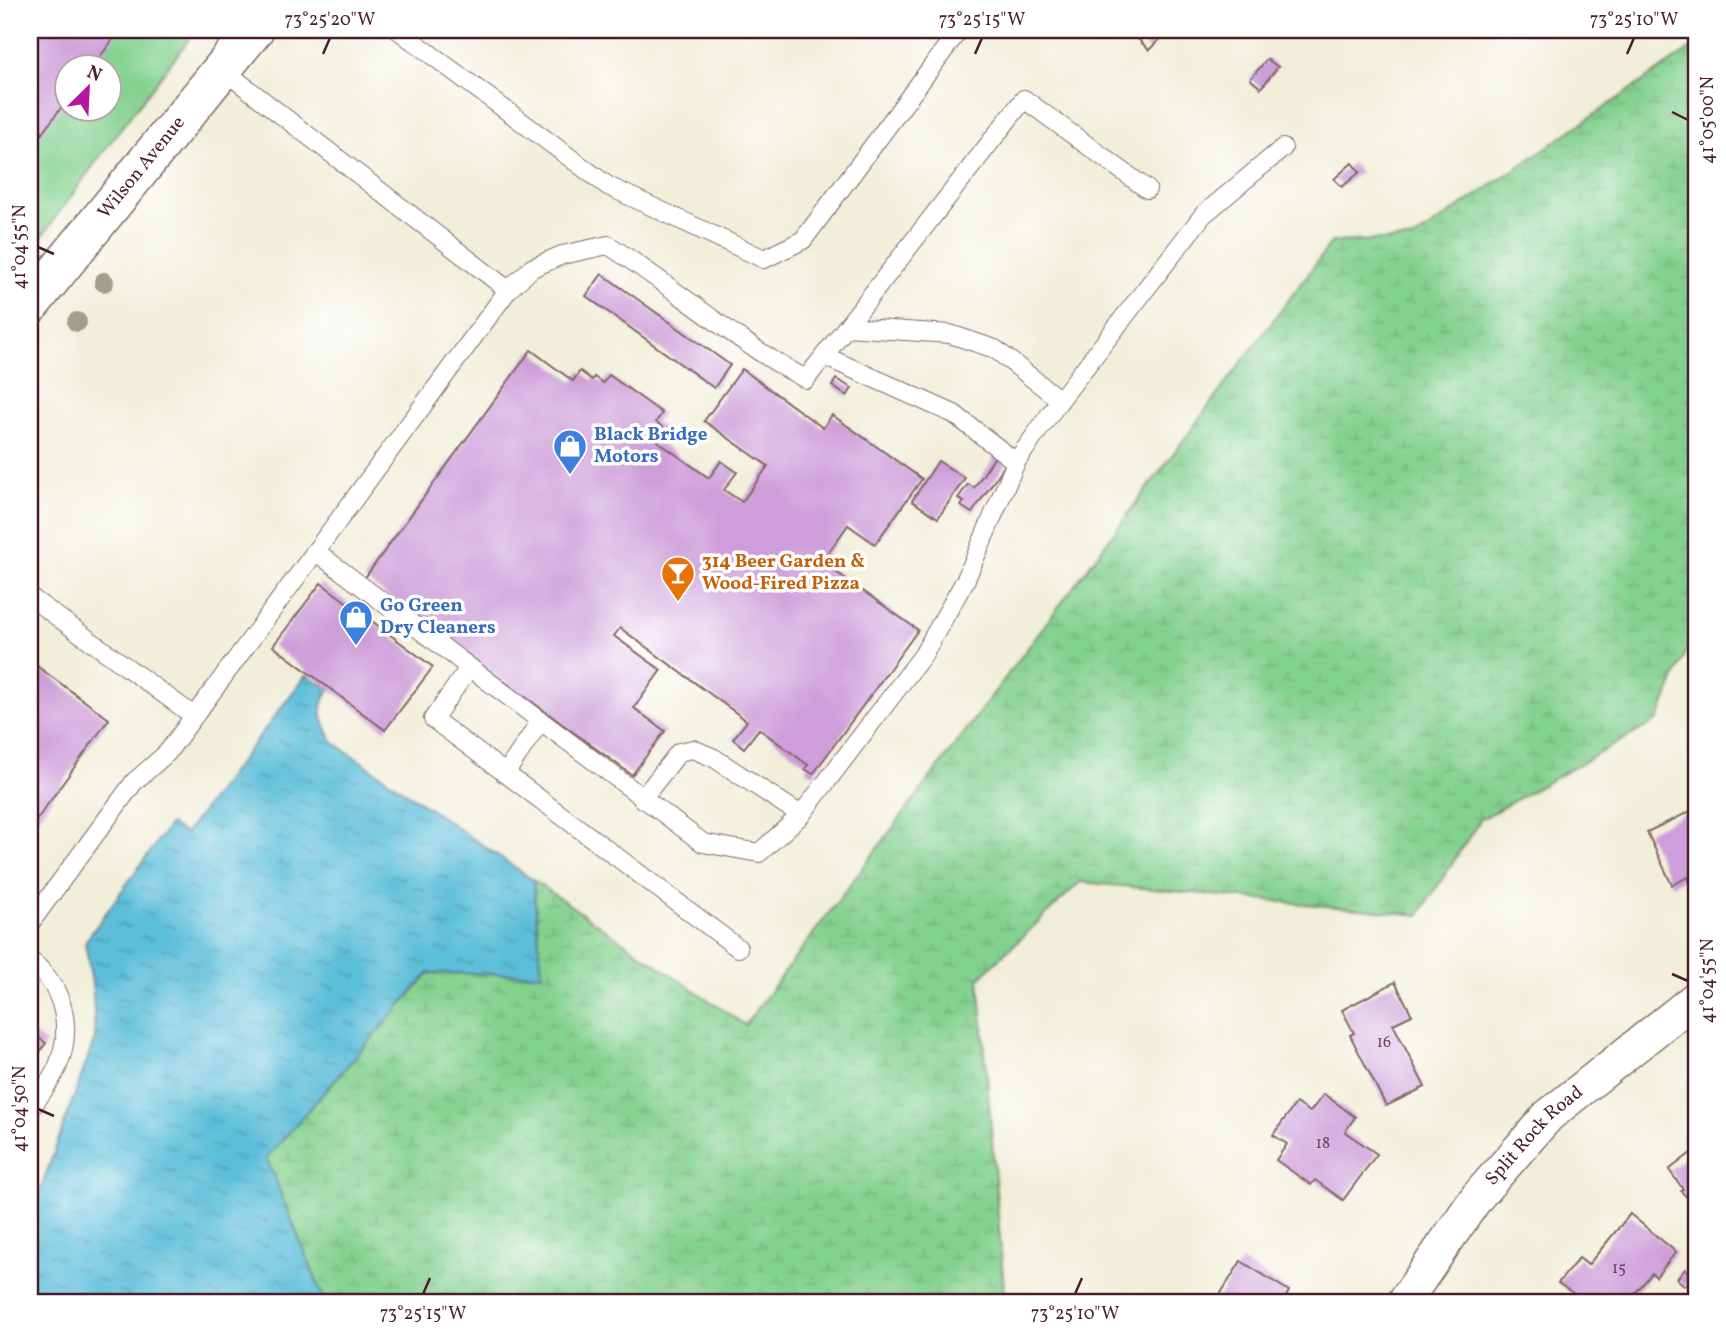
<svg xmlns="http://www.w3.org/2000/svg" width="1726" height="1332" viewBox="0 0 1726 1332" font-family="Vollkorn,serif">
<defs>
<pattern id="wetland-marsh" width="20" height="14" patternUnits="userSpaceOnUse" patternTransform="scale(1.75)"><rect width="20" height="14" fill="#83d18f"/><path d="M1 5h8M5 5V1M11 12h8M15 12V8" fill="none" stroke="#73b37c"/></pattern>
<pattern id="water-ripples" width="26" height="14" patternUnits="userSpaceOnUse" patternTransform="scale(1.75)"><rect width="26" height="14" fill="#5bbed9"/><path d="M2 4q2-2 4 0t4 0M15 11q2-2 4 0t4 0" fill="none" stroke="#4d9ab0"/></pattern>
</defs>
<rect width="100%" height="100%" fill="#fff"/>
<filter id="ink" filterUnits="userSpaceOnUse"><feTurbulence type="fractalNoise" baseFrequency=".0143" numOctaves="2"/><feDisplacementMap in="SourceGraphic" scale="14" xChannelSelector="R" yChannelSelector="G"/><feConvolveMatrix kernelMatrix="1 2 1 2 8 2 1 2 1" color-interpolation-filters="sRGB"/></filter>
<filter id="wash" filterUnits="userSpaceOnUse"><feTurbulence type="fractalNoise" baseFrequency=".00686" numOctaves="4" result="noise"/><feDisplacementMap in="SourceGraphic" scale="28" xChannelSelector="R" yChannelSelector="G"/><feGaussianBlur stdDeviation="1.57" result="paint"/><feColorMatrix in="noise" values="0 0 0 0 0 0 0 0 0 0 0 0 0 0 0 0 0 1.4 0 .05"/><feComposite in="paint" operator="in"/></filter>
<g filter="url(#wash)">
<rect width="100%" height="100%" fill="#f1eed9"/>
<polygon fill="url(#wetland-marsh)" stroke="#66785d" stroke-width="2" points="1696,45 1696,626 1658,720 1480,820 1419,915 1080,882 979,978 1005,1302 325,1302 266,1158 429,973 542,974 533,880 745,1025 1332,242 1413,239"/>
<path fill="#83d18f" stroke="#66785d" stroke-width="2" fill-rule="evenodd" d="M30 30H196L106 148 30 253ZM66 66H108V108H66Z"/>
<path fill="url(#water-ripples)" stroke="#526e82" stroke-width="2" d="M306 675 329 689C316 711 322 722 333 742L533 880 542 974 429 973 266 1158 325 1302H30V1212L41 1188 95 1038 93 989 85 942 170 824 185 834Z"/>
<g id="blocks">
<g fill="#cd9ed9">
<polygon points="30,30 120,30 93,66 66,66 66,101 30,150"/>
<polygon points="1129,30 1169,30 1149,50"/>
<polygon points="1267,59 1278,67 1261,88 1250,79"/>
<polygon points="1352,163 1360,172 1342,187 1334,179"/>
<polygon points="602,274 730,365 714,388 586,296"/>
<polygon points="531,350 573,381 580,371 592,380 594,377 603,383 609,375 662,413 656,422 666,430 657,441 709,478 721,461 737,472 724,490 742,502 768,466 704,421 742,369 823,428 832,415 922,479 875,544 848,525 822,562 918,630 813,774 805,769 808,765 759,729 744,748 733,739 747,721 620,628 614,636 661,670 634,708 665,731 632,775 364,579"/>
<polygon points="836,379 852,388 847,396 832,386"/>
<polygon points="996,455 1007,462 972,513 961,506 964,502 958,498 968,484 974,488"/>
<polygon points="938,461 965,478 938,518 912,501"/>
<polygon points="321,583 433,667 385,730 273,646"/>
<polygon points="30,661 109,719 30,829"/>
<polygon points="1695,809 1696,811 1696,894 1688,877 1672,885 1647,832"/>
<polygon points="1395,982 1412,1015 1393,1024 1425,1087 1386,1106 1350,1035 1354,1033 1342,1010"/>
<polygon points="30,1032 46,1043 30,1066"/>
<polygon points="1324,1094 1355,1117 1345,1132 1377,1154 1343,1200 1315,1180 1311,1185 1276,1160 1287,1144 1273,1135 1296,1103 1310,1112"/>
<polygon points="1696,1149 1696,1207 1681,1191 1683,1189 1669,1170"/>
<polygon points="1630,1214 1676,1252 1656,1277 1652,1273 1628,1302 1586,1302 1558,1283 1579,1258 1588,1265"/>
<polygon points="1241,1261 1289,1291 1283,1302 1216,1301"/>
<polygon points="1685,1269 1693,1277 1685,1286 1677,1279"/>
</g>
</g>
</g>
<g filter="url(#ink)">
<use href="#blocks" fill-opacity="0" stroke="#846768" stroke-width="2"/>
<g fill="none" stroke-linecap="round" stroke-linejoin="round">
<g stroke="#846768" stroke-width="20">
<g id="lane">
<polyline points="398,30 608,186 764,259 803,240 959,30"/>
<polyline points="222,69 508,290"/>
<polyline points="847,327 950,334 995,349 1060,400"/>
<polyline points="824,356 954,414 1016,462"/>
<polyline points="315,551 703,843 759,853 801,815 923,655 966,579 1016,462 1060,400 1203,215 1283,148"/>
<polyline points="30,597 194,716"/>
<polyline points="469,668 433,719 738,948"/>
<polyline points="505,774 540,722"/>
<polyline points="642,799 679,752 693,749 714,758 801,815"/>
<path d="M30 923 134 782 167 753 508 290 532 268 562 255 608 245C675 287 735 342 806 379L1024 99 1147 189"/>
<path d="M30 960C64 987 74 1028 57 1068 50 1083 39 1096 30 1110"/>
</g>
</g>
<g stroke="#846768" stroke-width="36">
<g id="street">
<path id="s1" d="M1404 1302 1477 1197 1548 1116 1696 998"/>
</g>
</g>
<g stroke="#846768" stroke-width="41">
<g id="secondary">
<path id="s2" d="M30 305 254 30"/>
</g>
</g>
<use href="#lane" stroke="#fff" stroke-width="18"/>
<use href="#street" stroke="#fff" stroke-width="33"/>
<use href="#secondary" stroke="#fff" stroke-width="38"/>
</g>
<g fill="#a09e8d">
<circle cx="104" cy="282" r="10"/>
<circle cx="77" cy="322" r="10"/>
</g>
</g>
<path fill="none" stroke="#4a1f2b" stroke-width="2.5" d="M323 54 330 38M975 54 982 38M1627 54 1634 38M1672 112 1688 120M38 247 54 254M1672 974 1688 981M38 1109 54 1116M423 1294 430 1278M1075 1294 1082 1278"/>
<defs>
<g id="shop-pin" transform="scale(1.75)"><path d="M0 17L-7.5 6A9.5 9.5 0 1 1 7.5 6Z" fill="#3f7fe0" stroke="#fff"/><path d="M-5-2.5h2.3a2.7 3.5 0 0 1 5.4 0H5L5.5 6h-11ZM-1.5-2.5h3a1.5 2.3 0 0 0-3 0Z" fill="#fff"/></g>
<g id="bar-pin" transform="scale(1.75)"><path d="M0 17L-7.5 6A9.5 9.5 0 1 1 7.5 6Z" fill="#e8710a" stroke="#fff"/><path d="M-6-5H6L.8 .8V4.5H3.5V6h-7V4.5H-.8V.8Z" fill="#fff"/></g>
</defs>
<g fill-rule="evenodd">
<use href="#shop-pin" x="570" y="446"/>
<use href="#bar-pin" x="678" y="573"/>
<use href="#shop-pin" x="356" y="617"/>
</g>
<g text-anchor="middle" dominant-baseline="central" stroke-width="7" stroke-linejoin="round" paint-order="stroke">
<g font-size="16" fill="#6b3f56">
<text x="1384" y="1043">16</text>
<text x="1323" y="1144">18</text>
<text x="1619" y="1269">15</text>
</g>
<g font-size="19" fill="#4a1f2b" stroke="#fff">
<text stroke="none"><textPath href="#s2" startOffset="177">Wilson Avenue</textPath></text>
<text stroke="none"><textPath href="#s1" startOffset="212">Split Rock Road</textPath></text>
</g>
<g font-size="19" font-weight="bold" fill="#366cbe" stroke="#fff" text-anchor="start">
<text x="594" y="435">Black Bridge<tspan x="594" dy="22">Motors</tspan></text>
<text x="380" y="606">Go Green<tspan x="380" dy="22">Dry Cleaners</tspan></text>
</g>
<g font-size="19" font-weight="bold" fill="#c56008" stroke="#fff" text-anchor="start">
<text x="702" y="562">314 Beer Garden &amp;<tspan x="702" dy="22">Wood-Fired Pizza</tspan></text>
</g>
</g>
<rect width="1726" height="1332" fill="none" stroke="#fff" stroke-width="77"/>
<g transform="translate(88 88) rotate(24)"><circle r="33" fill="#ffffff" stroke="#b7a5aa" stroke-width="2"/>
<path d="M0-5L12 26L0 18L-12 26Z" fill="#b5179e"/>
<text y="-10" font-size="19" font-weight="bold" text-anchor="middle" fill="#4a1f2b">N</text>
</g>
<rect x="38" y="38" width="1650" height="1256" fill="none" stroke="#4a1f2b" stroke-width="2.5"/>
<g font-size="18" text-anchor="middle" fill="#4a1f2b">
<text x="330" y="25">73°25'20"W</text>
<text x="982" y="25">73°25'15"W</text>
<text x="1634" y="25">73°25'10"W</text>
<text transform="translate(1707 120) rotate(-90)" y="6">41°05'00"N</text>
<text transform="translate(19 247) rotate(-90)" y="6">41°04'55"N</text>
<text transform="translate(1707 981) rotate(-90)" y="6">41°04'55"N</text>
<text transform="translate(19 1109) rotate(-90)" y="6">41°04'50"N</text>
<text x="423" y="1319">73°25'15"W</text>
<text x="1075" y="1319">73°25'10"W</text>
</g>
</svg>
